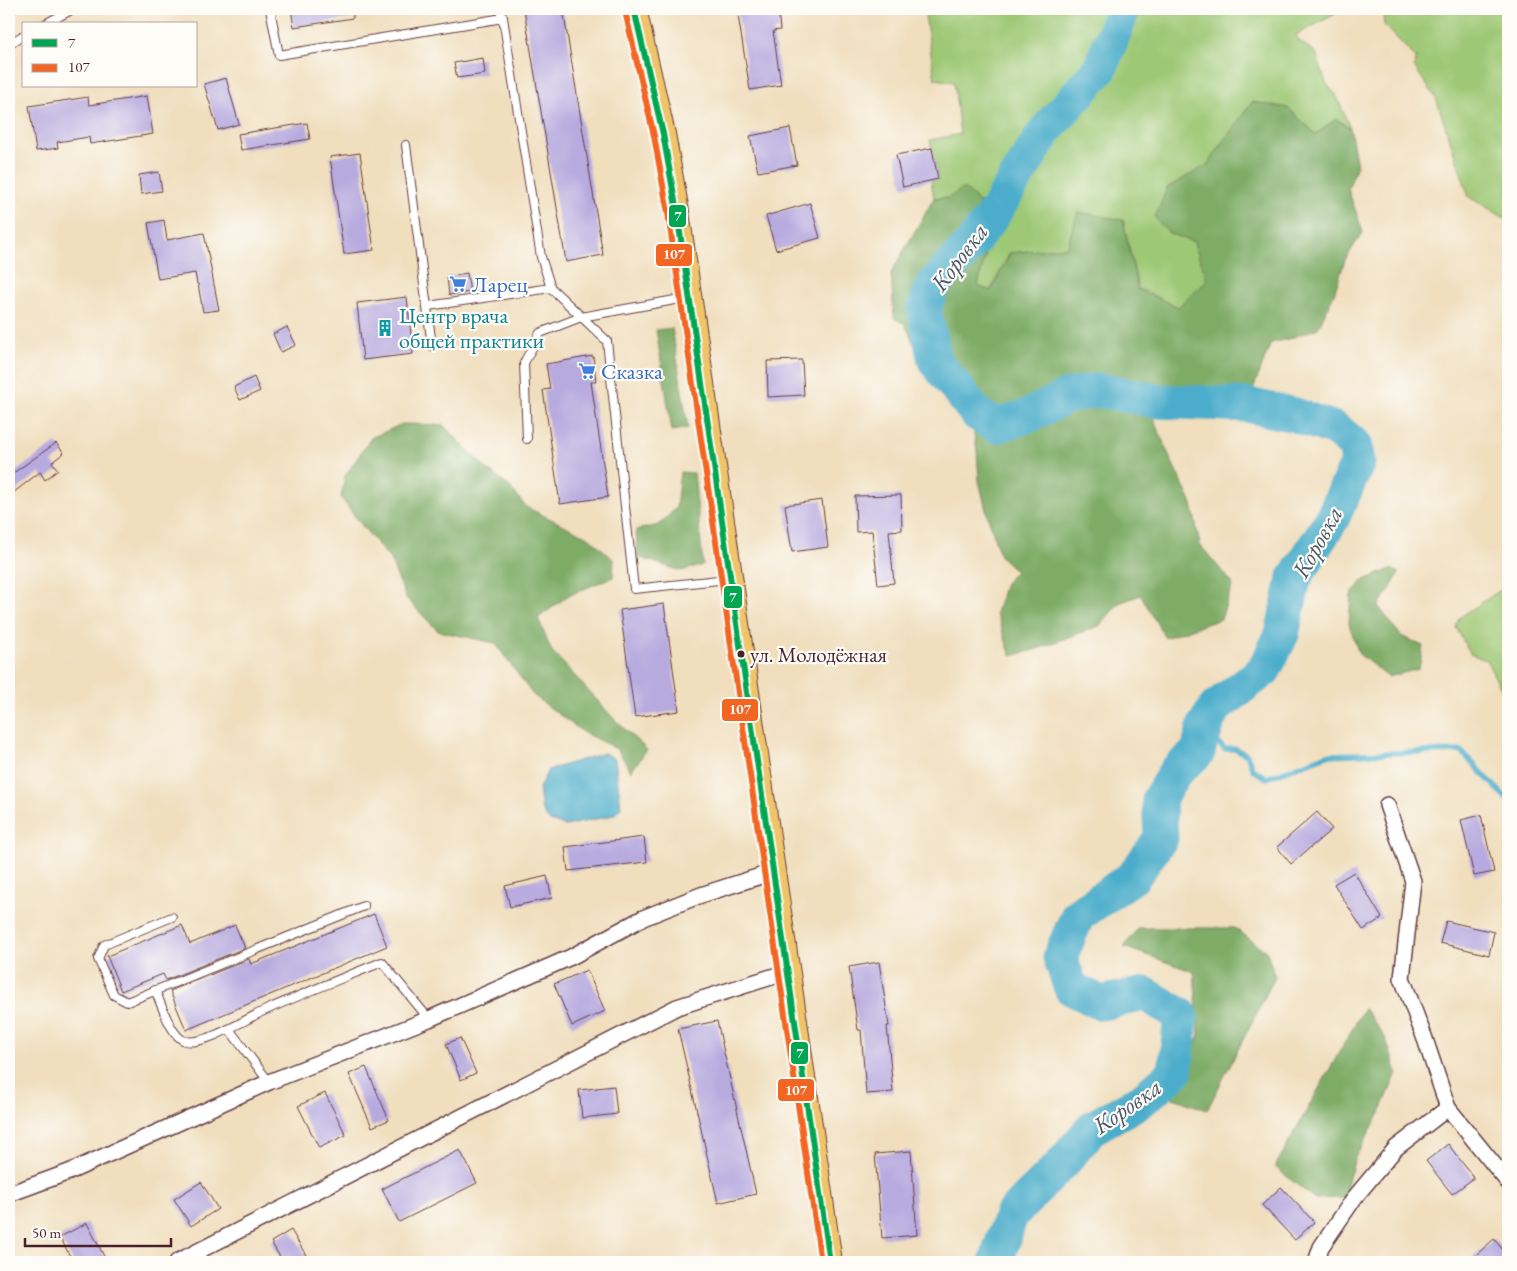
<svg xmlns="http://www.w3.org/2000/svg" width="1517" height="1271" viewBox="0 0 1517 1271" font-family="'EB Garamond',serif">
<rect width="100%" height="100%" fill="#fdfcf7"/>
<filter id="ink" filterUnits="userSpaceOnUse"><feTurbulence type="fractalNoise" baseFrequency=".02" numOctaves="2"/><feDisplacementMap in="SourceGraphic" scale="10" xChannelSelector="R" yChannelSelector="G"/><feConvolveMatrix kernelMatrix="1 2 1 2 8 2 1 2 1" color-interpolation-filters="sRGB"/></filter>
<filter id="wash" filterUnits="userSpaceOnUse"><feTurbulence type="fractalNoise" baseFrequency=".0096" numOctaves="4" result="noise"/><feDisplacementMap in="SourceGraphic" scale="20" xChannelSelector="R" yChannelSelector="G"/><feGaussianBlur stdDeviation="1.12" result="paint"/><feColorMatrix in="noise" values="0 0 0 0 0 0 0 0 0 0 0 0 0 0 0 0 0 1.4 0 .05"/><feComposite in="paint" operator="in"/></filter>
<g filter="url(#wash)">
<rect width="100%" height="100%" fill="#f0debd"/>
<g fill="#9ec874" stroke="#747450">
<polygon points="924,9 1345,9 1296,35 1299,41 1316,53 1326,83 1336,95 1350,128 1336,119 1316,134 1288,108 1252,102 1207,165 1167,188 1169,233 1194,242 1207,280 1178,307 1138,289 1123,220 1078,213 1067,247 1010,253 990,291 978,286 990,235 993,215 948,198 934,198 931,181 938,179 930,140 960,134 954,82 935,79"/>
<polygon points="1379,9 1508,9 1508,220 1469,197 1436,98 1414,67 1416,58 1384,25 1383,13"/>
<polygon points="1508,585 1508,723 1505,718 1508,702 1486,660 1470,654 1456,627 1459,618"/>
</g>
<g fill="#7eac66" stroke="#646648">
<polygon points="1252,102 1288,108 1316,134 1336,119 1350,128 1357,165 1348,189 1363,232 1345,260 1334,294 1318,328 1288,339 1271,343 1247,405 1242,389 1150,392 1153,417 1170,458 1192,504 1200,545 1233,584 1221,619 1165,638 1141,595 1119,603 1099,626 1037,649 1011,656 996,613 1005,583 1016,571 1000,556 986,510 979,481 977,452 970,409 946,398 923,364 905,324 894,318 891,273 934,198 948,198 964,188 993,215 990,235 978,286 991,291 1010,253 1067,247 1078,212 1123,220 1138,289 1178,307 1207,280 1194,242 1169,233 1155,218 1167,188 1207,165"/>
<polygon points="672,328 688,428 672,431 656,330"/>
<polygon points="402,424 443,425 489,471 510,487 526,507 590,538 614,560 613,577 569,595 538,618 551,650 615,720 647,750 631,771 617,749 584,733 533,695 495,643 438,631 406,598 390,559 364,528 341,498 345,476 371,438"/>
<polygon points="680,472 694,473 703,565 681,571 638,557 636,530 659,525 676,508"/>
<polygon points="1391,569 1399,573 1389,591 1378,606 1401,636 1423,646 1419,669 1388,677 1359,654 1349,624 1351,595 1362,581"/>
<polygon points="1138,928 1235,928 1267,952 1275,977 1207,1110 1170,1097 1199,1036 1194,972 1124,947"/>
<polygon points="1364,1008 1386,1039 1397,1073 1380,1113 1355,1158 1343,1198 1315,1199 1275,1167"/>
</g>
<polygon fill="#4cadcb" stroke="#4b667b" points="604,753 615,759 621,807 614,815 566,826 550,821 542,812 539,788 548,770"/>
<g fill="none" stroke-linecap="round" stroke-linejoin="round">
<polyline stroke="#4cadcb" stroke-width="5.5" points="1205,724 1218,720 1221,729 1217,741 1224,749 1236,749 1247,755 1253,770 1267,778 1327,755 1461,751 1508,800"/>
<polyline stroke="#4cadcb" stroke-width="35" points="996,1262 1011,1215 1062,1164 1092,1128 1142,1100 1175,1072 1181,1015 1145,994 1101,1003 1071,988 1060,957 1078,915 1133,877 1161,838 1159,799 1175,772 1198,752 1205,724 1216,707 1264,670 1282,634 1294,579 1332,519 1358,462 1355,445 1335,429 1295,415 1247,405 1157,401 1099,390 1068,396 1030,415 997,426 977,414 935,361 924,308 933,285 973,242 993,215 1046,130 1100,69 1123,9"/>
</g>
<g id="blocks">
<g fill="#b7aadf">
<polygon points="291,9 353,9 353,18 294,27"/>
<polygon points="524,9 563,9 603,255 566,262"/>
<polygon points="737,9 778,9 780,30 773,31 781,85 750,90"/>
<polygon points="483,58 485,74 457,78 454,63"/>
<polygon points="226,78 239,124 218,130 204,84"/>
<polygon points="147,96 153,134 90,144 89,137 57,142 58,148 36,151 29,106 88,97 89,105"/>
<polygon points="307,123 310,139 241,150 238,134"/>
<polygon points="790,128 797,165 758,172 750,136"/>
<polygon points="932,148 938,179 903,187 896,155"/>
<polygon points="360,153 374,250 344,254 330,157"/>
<polygon points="159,172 162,191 141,194 139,175"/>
<polygon points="810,203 820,238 776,250 766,216"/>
<polygon points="164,220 167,240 204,233 219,310 203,312 198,284 197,284 195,273 158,279 148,223"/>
<polygon points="467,273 470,292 449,295 447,277"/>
<polygon points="407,297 413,354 363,360 357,303"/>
<polygon points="287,327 296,345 281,352 273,334"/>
<polygon points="593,356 596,382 591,382 608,497 560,504 543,390 550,389 546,364"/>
<polygon points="802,360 804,395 768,397 767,361"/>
<polygon points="254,377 260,391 240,400 234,387"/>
<polygon points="56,443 64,453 52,462 58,470 45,480 40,472 9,496 9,476"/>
<polygon points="901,495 902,530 889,531 894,583 878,585 872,531 856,532 855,496"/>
<polygon points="822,500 828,547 792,552 785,505"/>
<polygon points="664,604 679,711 635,717 620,610"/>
<polygon points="1317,812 1332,829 1291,864 1277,847"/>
<polygon points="1481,815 1494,872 1474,876 1461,820"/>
<polygon points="644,837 647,862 568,871 565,847"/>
<polygon points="1354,872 1382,918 1363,930 1334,884"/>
<polygon points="547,876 552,898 510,907 505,886"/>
<polygon points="374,914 387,946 186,1030 170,991 249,959 251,964"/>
<polygon points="1446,921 1494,932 1489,955 1440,943"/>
<polygon points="182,925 190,944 235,925 245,948 166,980 163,974 121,991 107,956"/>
<polygon points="879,962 889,1026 887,1026 893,1092 866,1094 861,1030 858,1030 849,967"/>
<polygon points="587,970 605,1011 572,1026 554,984"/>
<polygon points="717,1021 756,1194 718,1203 678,1029"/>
<polygon points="460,1038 476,1073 461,1080 446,1044"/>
<polygon points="366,1067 389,1120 372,1127 349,1074"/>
<polygon points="614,1086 617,1114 582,1118 579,1090"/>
<polygon points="325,1093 346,1135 319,1148 298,1106"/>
<polygon points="1448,1144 1474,1178 1452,1194 1426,1161"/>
<polygon points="460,1150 477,1183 399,1222 382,1189"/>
<polygon points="911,1151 917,1235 882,1238 875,1154"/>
<polygon points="201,1182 218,1209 191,1226 174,1199"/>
<polygon points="1281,1187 1314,1222 1295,1240 1262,1205"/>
<polygon points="87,1223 107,1262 73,1262 60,1237"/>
<polygon points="291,1230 310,1262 283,1262 271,1242"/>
<polygon points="1494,1239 1508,1256 1508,1262 1468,1262"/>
</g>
</g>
</g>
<g filter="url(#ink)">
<use href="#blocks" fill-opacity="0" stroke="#633c41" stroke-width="1"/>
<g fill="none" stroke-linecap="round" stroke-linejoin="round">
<g stroke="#633c41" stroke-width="10">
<g id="lane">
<polyline points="270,9 279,55 503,18"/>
<polyline points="45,24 73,9"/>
<polyline points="9,44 24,35"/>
<polyline points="406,145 432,346"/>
<polyline points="551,288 607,341 634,589 728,579"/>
<polyline points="428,306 551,288 541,257 503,18 499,9"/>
<polyline points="527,439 524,363 540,333 581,317 686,298"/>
<polyline points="172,917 104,945 98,959 114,995 127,1002 364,906"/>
<path d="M155 990C161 1003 171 1037 185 1041 205 1046 247 1018 266 1010 304 993 343 978 382 962L429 1019"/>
<polyline points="229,1029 269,1082"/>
</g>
</g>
<g stroke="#633c41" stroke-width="18">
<g id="street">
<polyline points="1387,805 1413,881 1402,978 1425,1039 1448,1108 1508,1182"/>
<polyline points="9,1194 69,1172 269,1082 429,1019 571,957 643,918 701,895 773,872"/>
<polyline points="177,1262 677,1007 787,972"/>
<polyline points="1316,1262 1321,1247 1355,1197 1396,1148 1448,1108"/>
</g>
</g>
<g stroke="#633c41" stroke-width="26">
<polyline id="primary" points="634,9 663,134 677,212 830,1262"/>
</g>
<use href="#lane" stroke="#fff" stroke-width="8"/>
<use href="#street" stroke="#fff" stroke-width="15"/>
<use href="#primary" stroke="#f0c469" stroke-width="24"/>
<g stroke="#fdfcf7" stroke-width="10">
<polyline id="bus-1" points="634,9 663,134 677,212 830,1262"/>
</g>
<g stroke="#fdfcf7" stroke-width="10">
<polyline id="bus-2" points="625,11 654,136 668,213 821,1262"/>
</g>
<use href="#bus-1" stroke="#00a651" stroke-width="6"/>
<use href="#bus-2" stroke="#f26522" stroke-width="6"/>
</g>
</g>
<defs>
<g id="supermarket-bare" transform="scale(1.35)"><path d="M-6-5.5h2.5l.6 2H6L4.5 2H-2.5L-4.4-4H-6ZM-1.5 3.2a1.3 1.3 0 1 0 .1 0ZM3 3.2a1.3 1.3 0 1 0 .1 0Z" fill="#3f7fe0" stroke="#fdfcf7" stroke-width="2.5" paint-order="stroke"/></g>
<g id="building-bare" transform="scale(1.35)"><path d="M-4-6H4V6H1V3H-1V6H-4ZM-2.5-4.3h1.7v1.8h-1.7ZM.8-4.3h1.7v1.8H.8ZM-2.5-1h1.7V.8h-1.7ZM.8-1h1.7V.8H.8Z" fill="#0f9aa8" stroke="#fdfcf7" stroke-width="2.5" paint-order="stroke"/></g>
</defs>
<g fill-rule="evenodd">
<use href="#supermarket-bare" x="458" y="284"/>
<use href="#building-bare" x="385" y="328"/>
<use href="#supermarket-bare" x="587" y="371"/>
</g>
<circle fill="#4a1f2b" stroke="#fdfcf7" stroke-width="2" cx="741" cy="654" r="4.5"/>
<g text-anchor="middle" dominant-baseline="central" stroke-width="4.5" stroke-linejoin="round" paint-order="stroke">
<g font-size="21" fill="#4a1f2b" stroke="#fdfcf7" text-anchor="start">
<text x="750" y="654">ул. Молодёжная</text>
</g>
<g font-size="22" fill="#366cbe" stroke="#fdfcf7" text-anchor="start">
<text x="472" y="284">Ларец</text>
<text x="601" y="371">Сказка</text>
</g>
<g font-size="22" fill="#0d838f" stroke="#fdfcf7" text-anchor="start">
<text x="399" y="315">Центр врача<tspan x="399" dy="25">общей практики</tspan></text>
</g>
<g font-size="24" font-style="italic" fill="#4b586b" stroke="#fdfcf7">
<text transform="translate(959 257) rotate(-53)">Коровка</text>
<text transform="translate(1317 542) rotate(-61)">Коровка</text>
<text transform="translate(1127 1106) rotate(-35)">Коровка</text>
</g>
</g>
<g stroke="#fdfcf7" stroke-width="2">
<rect x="668" y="204" width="19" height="24" rx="5" fill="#00a651"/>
<rect x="655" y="243" width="38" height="24" rx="5" fill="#f26522"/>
<rect x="723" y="585" width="20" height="24" rx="5" fill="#00a651"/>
<rect x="721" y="698" width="38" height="24" rx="5" fill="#f26522"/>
<rect x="790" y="1041" width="19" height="24" rx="5" fill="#00a651"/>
<rect x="777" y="1078" width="38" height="24" rx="5" fill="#f26522"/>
</g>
<g font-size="14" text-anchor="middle" font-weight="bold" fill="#fff">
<text x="678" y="221">7</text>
<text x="674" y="259">107</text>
<text x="733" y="602">7</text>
<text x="740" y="714">107</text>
<text x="800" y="1058">7</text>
<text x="796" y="1095">107</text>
</g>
<rect width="1517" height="1271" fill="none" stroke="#fdfcf7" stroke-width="30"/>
<rect x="22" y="22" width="175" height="65" fill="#fdfcf7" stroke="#b5a4a5"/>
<rect x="32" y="39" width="25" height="8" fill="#00a651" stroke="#b5a4a5"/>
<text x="68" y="48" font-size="15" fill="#4a1f2b">7</text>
<rect x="32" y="64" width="25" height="8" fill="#f26522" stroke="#b5a4a5"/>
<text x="68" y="72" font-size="15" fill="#4a1f2b">107</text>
<path d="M25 1238v8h146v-8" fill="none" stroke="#4a1f2b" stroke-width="2.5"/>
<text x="32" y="1238" font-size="15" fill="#4a1f2b" stroke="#fdfcf7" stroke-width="4" paint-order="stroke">50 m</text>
</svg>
